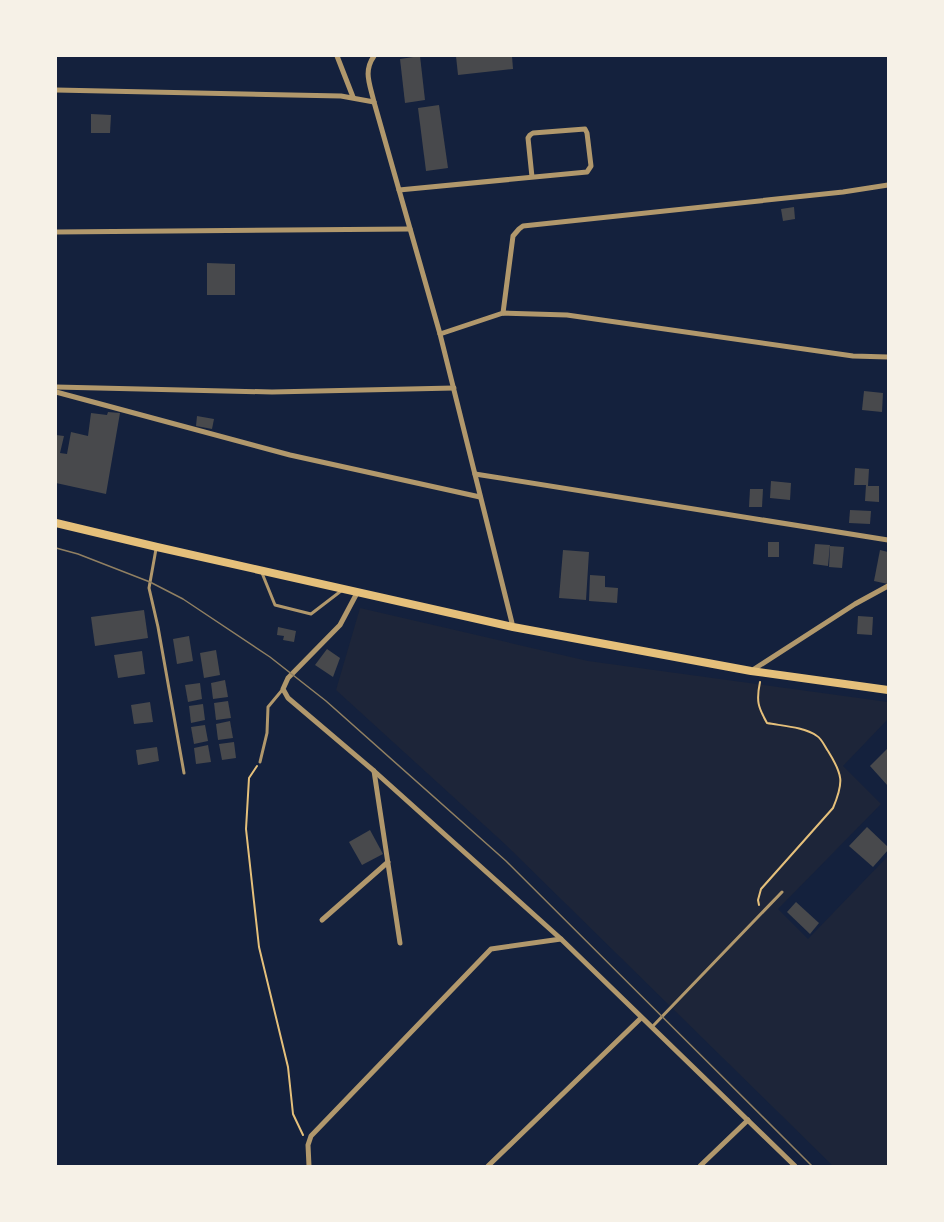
<svg xmlns="http://www.w3.org/2000/svg" width="944" height="1222" viewBox="0 0 944 1222" font-family="'Exo 2',sans-serif">
<rect width="100%" height="100%" fill="#14213d"/>
<polygon fill="#1d2539" points="360,608 588,661 888,702 888,719 843,766 881,804 778,909 808,939 888,856 888,1166 833,1166 506,845 336,690"/>
<g fill="#48494c">
<polygon points="420,56 425,100 405,103 400,59"/>
<polygon points="456,56 512,56 513,69 458,75"/>
<polygon points="439,105 448,168 426,171 418,108"/>
<polygon points="91,114 111,115 110,133 91,133"/>
<polygon points="794,207 795,219 783,221 781,209"/>
<polygon points="207,263 235,264 235,295 207,295"/>
<polygon points="864,391 883,393 882,412 862,410"/>
<polygon points="108,412 120,413 106,494 56,483 56,435 64,436 60,453 67,454 71,432 88,436 91,413 107,415"/>
<polygon points="197,416 214,419 212,429 196,426"/>
<polygon points="855,468 869,469 868,486 879,486 879,502 865,501 866,485 854,485"/>
<polygon points="771,481 791,483 790,500 770,498"/>
<polygon points="750,489 763,489 762,507 749,507"/>
<polygon points="850,510 871,511 870,524 849,523"/>
<rect x="768" y="542" width="11" height="15"/>
<polygon points="815,544 830,545 828,566 813,564"/>
<polygon points="830,546 844,547 842,568 829,567"/>
<polygon points="563,550 589,552 586,600 559,598"/>
<polygon points="880,550 888,552 888,584 874,581"/>
<polygon points="590,575 605,576 605,587 618,588 617,603 589,601"/>
<polygon points="144,610 148,638 95,646 91,617"/>
<polygon points="858,616 873,617 872,635 857,634"/>
<polygon points="278,627 296,631 294,642 283,640 284,636 277,635"/>
<polygon points="189,636 193,661 177,664 173,639"/>
<polygon points="327,649 340,658 333,677 315,665"/>
<polygon points="216,650 220,675 204,678 200,653"/>
<polygon points="142,651 145,674 118,678 114,655"/>
<polygon points="225,680 228,697 213,699 211,683"/>
<polygon points="200,683 202,699 188,702 185,685"/>
<polygon points="228,701 231,718 216,720 214,703"/>
<polygon points="150,702 153,722 134,724 131,705"/>
<polygon points="203,704 205,720 191,723 189,706"/>
<polygon points="230,721 233,738 218,740 216,724"/>
<polygon points="205,725 208,741 194,744 191,727"/>
<polygon points="234,742 236,758 222,760 219,744"/>
<polygon points="208,745 211,762 196,764 194,748"/>
<polygon points="157,747 159,761 138,765 136,750"/>
<polygon points="888,748 888,786 870,766"/>
<polygon points="867,827 888,847 888,850 873,867 849,846"/>
<polygon points="370,830 383,854 362,865 349,842"/>
<polygon points="796,902 819,923 810,934 787,912"/>
</g>
<g fill="none" stroke-linecap="round" stroke-linejoin="round">
<g stroke="#e5c07b" stroke-width="2">
<polyline points="257,766 249,778 246,829 259,947 288,1067 293,1114 303,1135"/>
<path d="M759 905 758 900 761 889 833 808C844 782 843 775 828 751 825 747 822 739 817 736 804 727 783 726 767 723 758 707 756 701 760 682"/>
</g>
<g stroke="#b1986c" stroke-width="3">
<polyline points="156,549 149,588 158,627 184,773"/>
<polyline points="262,573 275,605 311,614 341,591"/>
<polyline points="260,762 267,733 268,707 283,689"/>
<polyline points="652,1027 782,892"/>
</g>
<g stroke="#b1986c" stroke-width="5">
<polyline points="337,56 353,97"/>
<path d="M374 56C363 72 370 84 374 102L440 334 513 627"/>
<polyline points="56,90 341,96 374,102"/>
<polyline points="399,190 587,172 591,166 587,133 585,129 533,133 530,135 528,138 532,177"/>
<polyline points="56,232 410,229"/>
<polyline points="503,313 513,236 519,229 523,226 843,192 888,185"/>
<polyline points="440,334 503,313 567,315 853,356 888,357"/>
<polyline points="56,387 272,392 454,388"/>
<polyline points="56,392 290,455 480,497"/>
<polyline points="475,474 888,540"/>
<polyline points="357,593 340,625 288,678 283,689 288,698 374,771 561,939 795,1166"/>
<polyline points="751,671 855,604 888,586"/>
<polyline points="374,771 400,943"/>
<polyline points="322,920 388,862"/>
<polyline points="309,1166 308,1145 311,1136 491,949 561,939"/>
<polyline points="488,1166 641,1018"/>
<polyline points="700,1166 748,1120"/>
</g>
<polyline stroke="#e5c07b" stroke-width="8" points="56,523 157,547 513,627 751,671 888,690"/>
<polyline stroke="#918062" stroke-width="1.5" points="56,548 78,554 150,582 183,599 270,657 326,701 506,861 812,1166"/>
</g>
<rect width="944" height="1222" fill="none" stroke="#f6f1e7" stroke-width="114"/>
</svg>
